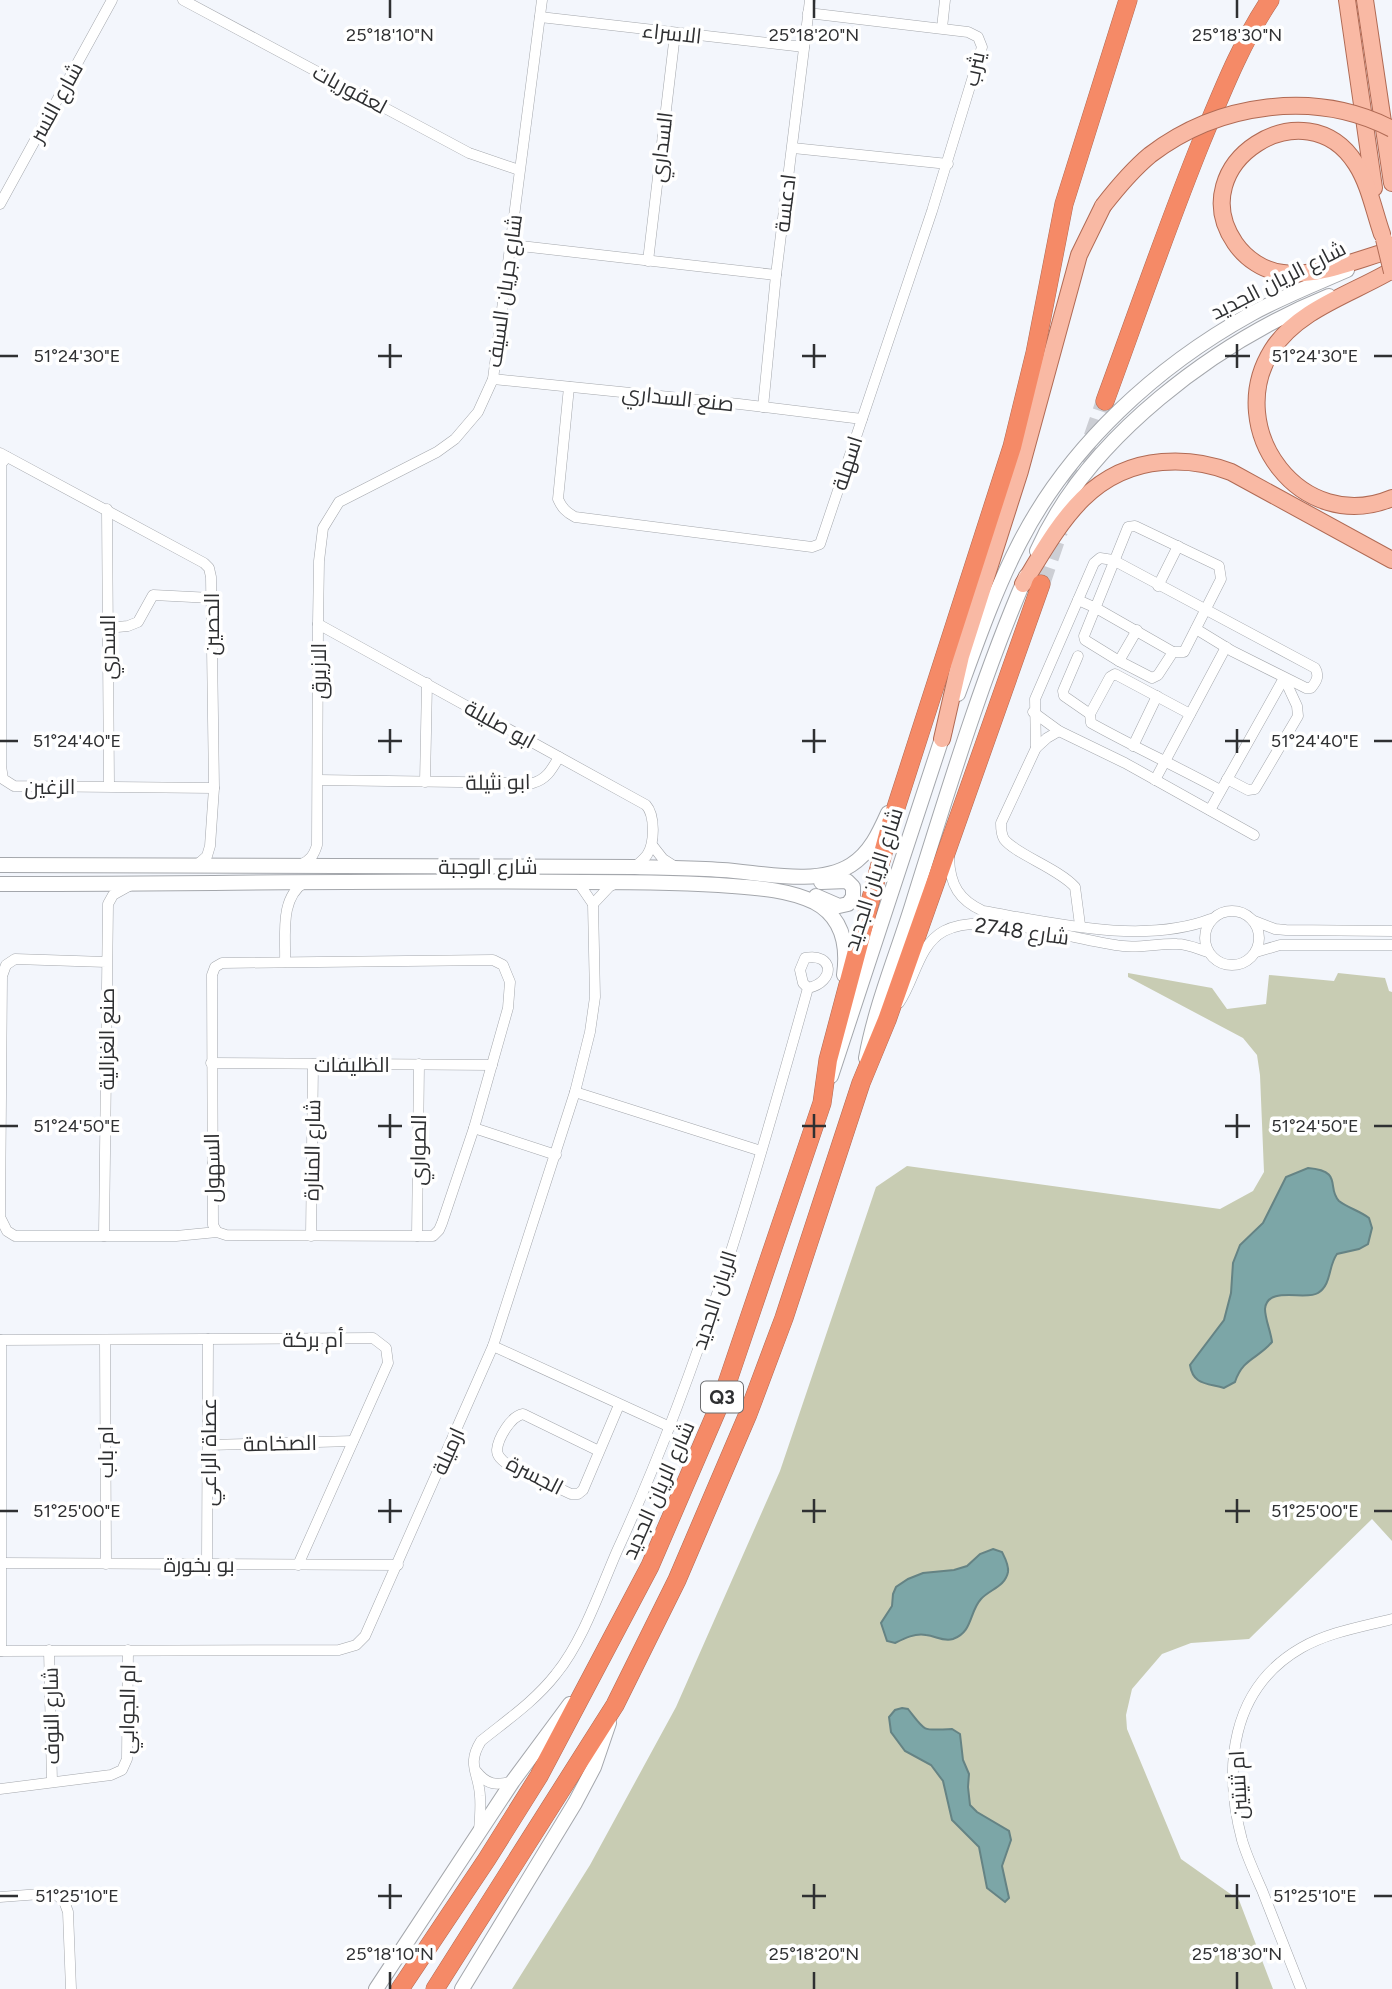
<svg xmlns="http://www.w3.org/2000/svg" width="1392" height="1989" viewBox="0 0 1392 1989" font-family="Figtree,Cairo,sans-serif">
<rect width="100%" height="100%" fill="#f3f6fc"/>
<polygon fill="#c8ccb3" points="1128,973 1212,988 1227,1009 1266,1004 1269,975 1334,981 1338,973 1385,978 1389,991 1392,992 1392,1541 1372,1519 1249,1639 1191,1643 1162,1654 1132,1689 1126,1715 1127,1729 1181,1859 1239,1900 1273,1989 512,1989 590,1865 676,1707 780,1471 876,1187 907,1166 1220,1209 1253,1191 1264,1172 1260,1075 1257,1055 1243,1038 1128,977"/>
<g fill="#7ca6a7" stroke="#658384" stroke-width="2">
<path d="M1308 1168C1344 1171 1326 1188 1339 1201 1348 1208 1360 1211 1369 1218L1372 1228 1368 1244 1359 1249 1337 1254C1328 1266 1332 1284 1318 1293 1306 1301 1267 1285 1265 1309 1265 1319 1271 1332 1272 1342 1258 1359 1243 1358 1235 1382L1224 1388C1207 1383 1193 1385 1190 1365L1224 1320 1231 1293 1233 1263 1240 1245 1263 1223 1286 1177Z"/>
<path d="M993 1549 1002 1552C1005 1558 1009 1565 1008 1572 1005 1587 990 1589 981 1599 969 1612 973 1632 953 1639 943 1642 936 1636 926 1635 915 1633 905 1638 895 1643L887 1641 881 1623 892 1606 893 1594 896 1587 908 1579 923 1573 954 1570 967 1566 980 1554Z"/>
<path d="M902 1708 908 1709C927 1733 921 1730 952 1729L960 1734 963 1760 969 1774 968 1787 970 1805 977 1812 1009 1831 1011 1840 1002 1866 1009 1898 1005 1902 987 1888 979 1847 952 1820 943 1781 931 1765 905 1751 891 1732 889 1717 895 1710Z"/>
</g>
<g fill="none" stroke-linecap="round" stroke-linejoin="round">
<g stroke="#ccced4" stroke-width="18" stroke-dasharray="18 9" stroke-linecap="butt">
<polyline points="1075,488 1105,401"/>
<polyline points="1041,584 1059,531"/>
</g>
<g stroke="#a4a7ac" stroke-width="11">
<g id="street">
<polyline points="183,0 469,153 519,170"/>
<polyline points="540,17 804,47"/>
<polyline points="942,28 945,0"/>
<polyline points="793,148 948,164"/>
<polyline points="0,204 112,0"/>
<polyline points="512,245 776,275"/>
<polyline points="648,261 675,34"/>
<polyline points="493,379 739,404 862,419"/>
<path d="M569 387 558 499C562 508 566 512 575 517L812 547 820 544 932 211 982 47 978 37 968 32 808 13"/>
<polyline points="763,407 776,275 810,0"/>
<polyline points="0,453 204,563 209,568 211,577 214,788 210,846 207,856 197,865"/>
<polyline points="7,457 1,464 1,766 3,779 14,786 214,788"/>
<polyline points="107,509 109,786"/>
<polyline points="1158,586 1178,546"/>
<polyline points="1078,600 1096,608 1173,652 1184,652 1221,579 1219,566 1135,526 1128,527 1084,636 1085,640 1119,661"/>
<path d="M318 624 646 805C655 815 655 843 647 855 644 859 639 863 635 867"/>
<polyline points="107,628 128,626 138,622 153,595 212,598"/>
<polyline points="1137,630 1119,661 1152,678 1158,675 1173,652"/>
<polyline points="1078,656 1063,691 1064,696 1090,714"/>
<polyline points="1033,712 1059,731 1125,763 1254,835"/>
<path d="M1190 714 1115 674 1110 677 1090 714 1091 723C1134 747 1178 767 1220 790"/>
<path d="M1059 731 1047 738 1036 748 1001 823C1001 829 1001 834 1004 839 1015 854 1058 868 1075 887L1080 925"/>
<polyline points="1133,746 1157,696"/>
<path d="M1036 748 1035 699 1094 563 1100 558 1113 560 1315 668C1320 676 1316 682 1311 688H1306L1232 651 1196 629"/>
<polyline points="1227,779 1248,790 1255,789 1298,716 1297,706 1284,678"/>
<path d="M318 780 533 783C547 779 552 769 559 757"/>
<polyline points="1155,780 1226,647"/>
<polyline points="425,782 427,683"/>
<polyline points="1210,810 1284,678"/>
<polyline points="652,845 663,859 677,868"/>
<path d="M949 858C950 885 959 900 983 911 1053 923 1144 945 1211 919"/>
<path d="M300 865C310 861 314 855 317 845L318 624 319 561 323 528 339 502 437 452 455 439 478 412 493 379 542 0"/>
<polyline points="593,904 609,887 616,883"/>
<circle cx="1232" cy="938" r="27"/>
<polyline points="1254,921 1275,929 1286,930 1392,931"/>
<polyline points="1256,952 1280,945 1392,945"/>
<polyline points="106,962 15,959 6,965 2,976 0,1217 7,1231 15,1236 104,1236 108,904 113,895 131,885"/>
<path d="M285 962C286 936 279 898 305 882"/>
<path d="M899 1003C915 980 918 945 944 931 984 909 1077 941 1123 946 1142 948 1159 943 1177 944 1188 944 1198 949 1208 952"/>
<polyline points="211,1063 492,1065"/>
<polyline points="575,1092 761,1151"/>
<polyline points="474,1128 556,1155"/>
<polyline points="104,1236 176,1236 217,1232 226,1235 433,1236 439,1230 442,1223 474,1128 508,1008 510,982 503,965 493,960 222,963 215,967 212,975 213,1225 217,1232"/>
<polyline points="311,1236 313,1064"/>
<polyline points="417,1236 419,1064"/>
<polyline points="0,1340 373,1338 386,1348 388,1363 298,1565"/>
<polyline points="1,1340 1,1651"/>
<polyline points="105,1340 106,1564"/>
<polyline points="493,1346 670,1427"/>
<polyline points="208,1445 353,1441"/>
<path d="M599 1451 523 1414C511 1416 498 1438 497 1450 497 1457 503 1461 507 1464L571 1494H578L583 1490 619 1405"/>
<polyline points="1,1563 398,1565"/>
<polyline points="207,1564 208,1339"/>
<polyline points="49,1650 52,1782"/>
<polyline points="0,1651 339,1650 356,1645 365,1636 493,1346 575,1092 590,1032 595,997 593,904 578,882"/>
<path d="M476 1771C487 1785 496 1786 513 1781"/>
<polyline points="0,1789 111,1775 122,1770 127,1759 128,1650"/>
<path d="M479 1831C480 1819 481 1807 480 1796 479 1773 466 1765 481 1741 507 1720 535 1701 556 1674 583 1641 600 1590 617 1551 700 1371 755 1179 808 988L803 983 800 970 805 958C834 952 836 982 808 988"/>
<polyline points="0,1897 54,1893 64,1901 68,1912 71,1989"/>
<path d="M1301 1989C1288 1956 1275 1923 1262 1890 1255 1874 1247 1857 1242 1840 1223 1768 1230 1689 1301 1648 1329 1632 1361 1627 1392 1619"/>
</g>
</g>
<g stroke="#a4a7ac" stroke-width="16">
<g id="secondary">
<path d="M1037 551C1088 437 1216 342 1329 296"/>
<path d="M958 694C977 642 995 590 1020 542 1070 445 1157 366 1251 314 1282 297 1315 284 1347 270"/>
<path d="M0 865 635 867C664 868 694 868 722 870 760 872 816 887 851 865 870 853 879 833 888 813"/>
<path d="M0 884C194 884 389 880 583 882 633 882 682 882 732 886 760 888 789 890 814 902 843 917 848 946 844 975"/>
<polyline points="816,896 839,906 848,904 853,897 853,887 847,881 821,882"/>
<path d="M866 1058C876 1003 898 952 914 899 948 791 981 680 1026 576"/>
<polyline points="831,1076 945,729"/>
<polyline points="376,1989 513,1781 570,1704"/>
<polyline points="462,1989 575,1803 594,1767 609,1723"/>
</g>
</g>
<g stroke="#b06a54" stroke-width="18">
<g id="primary">
<polyline points="1347,0 1374,188"/>
<polyline points="1365,0 1392,183"/>
<path d="M1382 234C1374 211 1369 184 1356 164 1306 84 1181 164 1235 243 1246 259 1264 271 1283 273 1320 277 1358 259 1392 250"/>
<path d="M1387 273C1348 295 1297 311 1272 350 1222 430 1302 536 1392 498"/>
<path d="M1023 584C1058 527 1088 468 1162 462 1186 460 1208 463 1231 472L1392 560"/>
<polyline points="942,739 961,656 1020,471 1079,255 1103,206"/>
</g>
</g>
<g stroke="#b06a54" stroke-width="19">
<g id="highway">
<path d="M1105 401C1137 314 1167 226 1202 140 1222 92 1241 43 1270 0"/>
<polyline points="400,1989 487,1859 539,1776 650,1566 721,1401 822,1103 828,1060 891,823 1012,447 1035,353 1064,204 1128,0"/>
<polyline points="435,1989 615,1705 677,1580 748,1414 784,1318 861,1083 887,1020 1041,584"/>
</g>
</g>
<use href="#street" stroke="#fff" stroke-width="10"/>
<use href="#secondary" stroke="#fff" stroke-width="14"/>
<use href="#primary" stroke="#f9b9a4" stroke-width="16"/>
<use href="#highway" stroke="#f58a67" stroke-width="18"/>
<g stroke="#b06a54" stroke-width="18" stroke-linecap="butt">
<g id="primary-bridge">
<path d="M1103 206C1117 188 1132 170 1150 155 1218 103 1315 89 1392 129"/>
<polyline points="1384,239 1392,272"/>
</g>
</g>
<use href="#primary-bridge" stroke="#f9b9a4" stroke-width="16"/>
</g>
<path fill="none" stroke="#2f3032" stroke-width="2.5" d="M390 0V18M814 0V18M1237 0V18M390 344V368M814 344V368M1237 344V368M0 356H18M378 356H402M802 356H826M1225 356H1250M1374 356H1392M390 729V753M814 729V753M1237 729V753M0 741H18M378 741H402M802 741H826M1225 741H1250M1374 741H1392M390 1114V1138M814 1114V1138M1237 1114V1138M0 1126H18M378 1126H402M802 1126H826M1225 1126H1250M1374 1126H1392M390 1499V1523M814 1499V1523M1237 1499V1523M0 1511H18M378 1511H402M802 1511H826M1225 1511H1250M1374 1511H1392M390 1884V1909M814 1884V1909M1237 1884V1909M0 1896H18M378 1896H402M802 1896H826M1225 1896H1250M1374 1896H1392M390 1972V1989M814 1972V1989M1237 1972V1989"/>
<g text-anchor="middle" dominant-baseline="central" stroke-width="7" stroke-linejoin="round" paint-order="stroke">
<rect fill="#fff" stroke="#6d6e70" stroke-width="2" x="701" y="1381.5" width="42" height="31" rx="5"/>
<g font-size="19" font-weight="bold" fill="#2f3032">
<text x="722" y="1397">Q3</text>
</g>
<g font-size="21" fill="#2f3032" stroke="#fff">
<text transform="translate(672 33) rotate(6)">الاسراء</text>
<text transform="translate(974 69) rotate(-78)">يثرب</text>
<text transform="translate(350 89) rotate(28)">لعقوريات</text>
<text transform="translate(56 102) rotate(-61)">شارع النسر</text>
<text transform="translate(661 147) rotate(-83)">السداري</text>
<text transform="translate(785 203) rotate(-83)">ادعسة</text>
<text transform="translate(1278 280) rotate(-27)">شارع الريان الجديد</text>
<text transform="translate(504 291) rotate(-82)">شارع جريان السيف</text>
<text transform="translate(678 398) rotate(6)">صنع السداري</text>
<text transform="translate(847 463) rotate(-72)">اسهلة</text>
<text transform="translate(211 624) rotate(-90)">الحصين</text>
<text transform="translate(107 647) rotate(-90)">السدري</text>
<text transform="translate(318 671) rotate(-90)">الازيرق</text>
<text transform="translate(500 724) rotate(29)">ابو صليلة</text>
<text transform="translate(498 782) rotate(-1)">ابو نثيلة</text>
<text x="50" y="786">الزغين</text>
<text x="488" y="866">شارع الوجبة</text>
<text transform="translate(873 879) rotate(-72)">شارع الريان الجديد</text>
<text transform="translate(1022 931) rotate(8)">شارع 2748</text>
<text transform="translate(106 1039) rotate(-90)">صنع الغزالية</text>
<text x="352" y="1064">الظليفات</text>
<text transform="translate(312 1150) rotate(-89)">شارع المنارة</text>
<text transform="translate(418 1150) rotate(-89)">الصواري</text>
<text transform="translate(212 1168) rotate(-91)">السهول</text>
<text transform="translate(714 1300) rotate(-72)">الريان الجديد</text>
<text x="313" y="1339">أم بركة</text>
<text transform="translate(280 1443) rotate(-1)">الصخامة</text>
<text transform="translate(448 1451) rotate(-66)">ارميلة</text>
<text transform="translate(105 1452) rotate(-90)">ام باب</text>
<text transform="translate(208 1452) rotate(-90)">عصاة الراعي</text>
<text transform="translate(535 1475) rotate(27)">الجسرة</text>
<text transform="translate(658 1490) rotate(-66)">شارع الريان الجديد</text>
<text x="199" y="1564">بو بخورة</text>
<text transform="translate(127 1709) rotate(-89)">ام الجوابي</text>
<text transform="translate(51 1716) rotate(-91)">شارع النوف</text>
<text transform="translate(1238 1785) rotate(-93)">ام ثنيتين</text>
</g>
</g>
<g font-size="18" text-anchor="middle" fill="#2f3032" stroke="#fff" stroke-width="7" stroke-linejoin="round" paint-order="stroke">
<text x="390" y="41">25°18'10"N</text>
<text x="814" y="41">25°18'20"N</text>
<text x="1237" y="41">25°18'30"N</text>
<text x="1315" y="362">51°24'30"E</text>
<text x="77" y="362">51°24'30"E</text>
<text x="1315" y="747">51°24'40"E</text>
<text x="77" y="747">51°24'40"E</text>
<text x="1315" y="1132">51°24'50"E</text>
<text x="77" y="1132">51°24'50"E</text>
<text x="1315" y="1517">51°25'00"E</text>
<text x="77" y="1517">51°25'00"E</text>
<text x="77" y="1902">51°25'10"E</text>
<text x="1315" y="1902">51°25'10"E</text>
<text x="390" y="1960">25°18'10"N</text>
<text x="814" y="1960">25°18'20"N</text>
<text x="1237" y="1960">25°18'30"N</text>
</g>
</svg>
